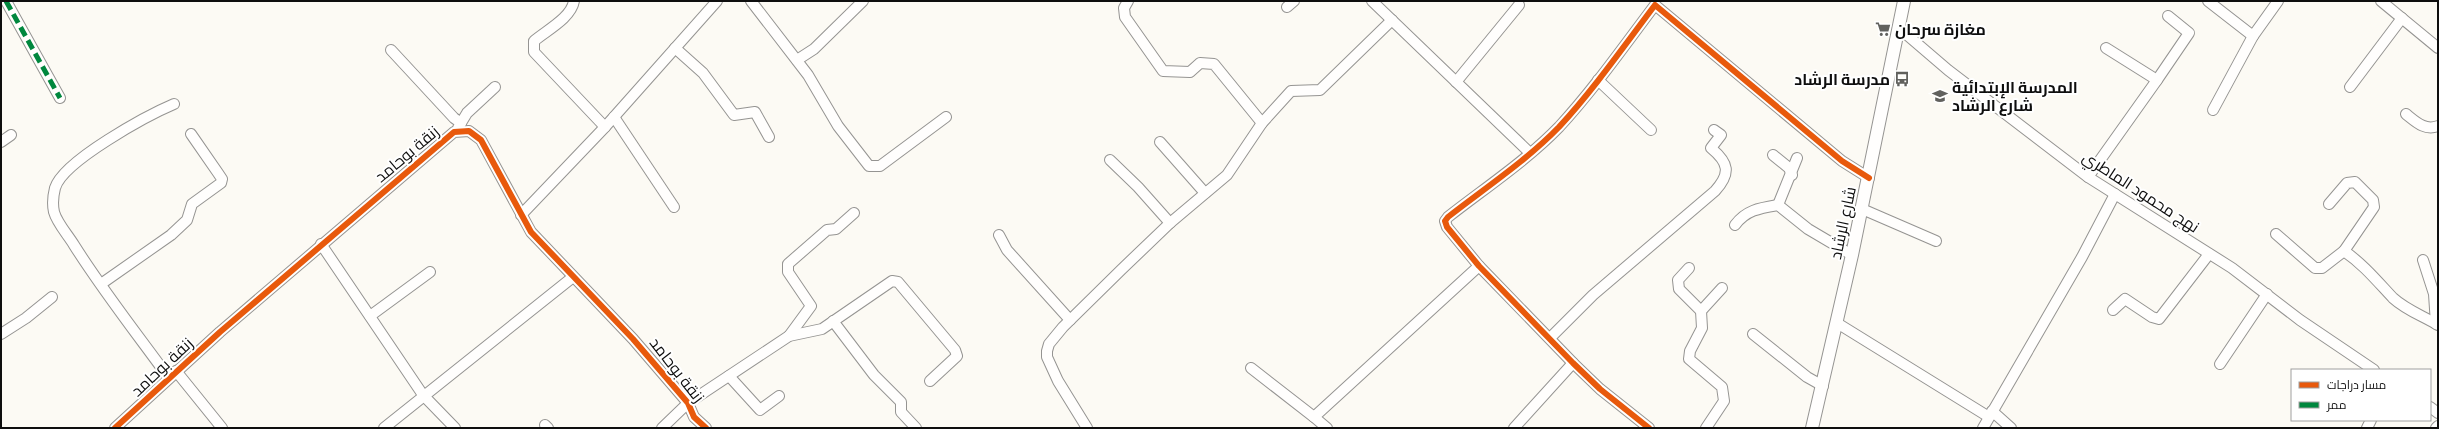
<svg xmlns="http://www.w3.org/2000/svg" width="2439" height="429" viewBox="0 0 2439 429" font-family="'Zilla Slab',Cairo,serif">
<rect width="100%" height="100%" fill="#fcfaf4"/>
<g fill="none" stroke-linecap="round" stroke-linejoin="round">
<g stroke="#959492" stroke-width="12">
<g id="minor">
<polyline points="6,1 60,98"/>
<path d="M574 1C571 18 547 30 534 41V52L605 127"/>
<polyline points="751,1 808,75 838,126 869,166 880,166 946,117"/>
<polyline points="1128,1 1124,8 1125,17 1163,71 1190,72 1200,63 1214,64 1262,123"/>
<polyline points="1372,1 1530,153"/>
<polyline points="2208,1 2253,36 2278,1"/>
<polyline points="2381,1 2438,48"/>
<polyline points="1287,7 1294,1"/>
<polyline points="1899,28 1948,70 2088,177 2232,268 2300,320 2374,370"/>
<polyline points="675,48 703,73 734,115 755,112 769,137"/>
<polyline points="391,50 454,118 461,123"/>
<polyline points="797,60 814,49 863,1"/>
<polyline points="1598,80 1651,130"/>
<polyline points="2157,80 2189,33 2168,16"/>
<polyline points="1456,82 1519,5"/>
<polyline points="2350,87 2402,18"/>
<polyline points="2213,110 2253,36"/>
<path d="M2406 114C2416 122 2425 131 2438 126"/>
<polyline points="614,117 674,207"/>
<polyline points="458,128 467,113 495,87"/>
<polyline points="1,142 11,135"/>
<polyline points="1160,142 1205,193"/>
<polyline points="1773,155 1789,168 1792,175"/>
<polyline points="1110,160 1138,187 1170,223"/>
<polyline points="2088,177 2157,80 2106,48"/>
<path d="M2329 204 2347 183 2355 182 2373 200 2374 207 2344 251C2363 264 2377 281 2393 298 2406 310 2423 316 2438 325"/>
<polyline points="1778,205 1797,158"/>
<polyline points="1862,209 1936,241"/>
<polyline points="521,215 605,127 717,1"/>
<path d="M1735 225C1746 210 1760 208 1778 205L1808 229 1852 255"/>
<polyline points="2276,234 2315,268 2322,268 2344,251"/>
<polyline points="999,235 1007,250 1070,320"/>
<polyline points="321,244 423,395 455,428"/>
<polyline points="2423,260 2434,294 2436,324"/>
<polyline points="1689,268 1678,280 1679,289 1701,311 1702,328 1690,351 1689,359 1722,387 1724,401 1706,428"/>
<polyline points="101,284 171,235 187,220 192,204 221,183 222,179 218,173 191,134"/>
<polyline points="2113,310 2125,299 2152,317 2159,319 2209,254"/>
<polyline points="1701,311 1722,288"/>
<polyline points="370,316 430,272"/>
<polyline points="833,321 874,375 901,402 901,412 916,428"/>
<polyline points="1837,323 1989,417"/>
<polyline points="1,334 26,318 52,297"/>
<polyline points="1753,334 1807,377 1823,386"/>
<polyline points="789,336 811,306 788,272 788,264 827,230 836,229 854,213"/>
<path d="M1550 338 1593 295 1715 191C1731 173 1729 163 1711 148L1721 135 1714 130"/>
<polyline points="2220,364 2267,294"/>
<polyline points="1251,368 1314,417"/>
<polyline points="176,371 222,428"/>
<polyline points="729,376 760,410 779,396"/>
<path d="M169 378C137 334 103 291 74 245 68 235 57 223 54 212 52 203 53 196 55 188 63 161 148 115 174 104"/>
<polyline points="2430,407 2438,413"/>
<polyline points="1992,411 2011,428"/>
<polyline points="545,425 548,428"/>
<polyline points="115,428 220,332 454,132 469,131 481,140 531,232 633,339 688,403 694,417 706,428"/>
<polyline points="384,428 573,277"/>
<polyline points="662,428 688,403 789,336 822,329 892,281 898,282 955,350 957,356 930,381"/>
<polyline points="1087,428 1058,381 1047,357 1047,351 1049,344 1063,327 1122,269 1170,223 1227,175 1262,123 1291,91 1320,90 1392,20"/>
<polyline points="1327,428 1314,417 1479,266"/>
<polyline points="1514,428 1573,363"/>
<path d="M1649 428 1600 389 1573 363 1479 266 1447 227 1445 221 1448 217C1485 188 1526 161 1559 127 1594 89 1624 46 1655 5L1842 161 1869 178"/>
<polyline points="1983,428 2082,257 2115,194"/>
<polyline points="2367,428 2371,420"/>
<polyline points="2436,428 2438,426"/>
</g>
</g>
<g stroke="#959492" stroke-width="14">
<polyline id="tertiary" points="1812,428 1852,255 1904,1"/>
</g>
<use href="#minor" stroke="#fffefd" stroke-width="10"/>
<use href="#tertiary" stroke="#fffefd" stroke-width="12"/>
<polyline stroke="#00873e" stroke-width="5" stroke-dasharray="10 5" stroke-linecap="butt" points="6,1 60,98"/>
<g stroke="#fff" stroke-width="8">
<g id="cycleway">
<polyline points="115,428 220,332 454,132 469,131 481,140 531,232 633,339 688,403 694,417 706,428"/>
<path d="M1649 428 1600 389 1573 363 1479 266 1447 227 1445 221 1448 217C1485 188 1526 161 1559 127 1594 89 1624 46 1655 5L1842 161 1869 178"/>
</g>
</g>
<use href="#cycleway" stroke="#e8590c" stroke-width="6"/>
</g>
<defs>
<g id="supermarket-bare" transform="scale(1.2)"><path d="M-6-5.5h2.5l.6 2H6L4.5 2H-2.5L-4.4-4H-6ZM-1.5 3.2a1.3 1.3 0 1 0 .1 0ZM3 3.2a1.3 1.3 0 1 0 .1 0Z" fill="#61615e" stroke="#fff" stroke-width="2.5" paint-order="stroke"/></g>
<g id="bus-bare" transform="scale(1.2)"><path d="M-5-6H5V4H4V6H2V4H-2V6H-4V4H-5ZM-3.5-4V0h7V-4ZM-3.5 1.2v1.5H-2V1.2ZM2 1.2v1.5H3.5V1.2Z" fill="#61615e" stroke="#fff" stroke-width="2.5" paint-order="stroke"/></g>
<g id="school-bare" transform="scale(1.2)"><path d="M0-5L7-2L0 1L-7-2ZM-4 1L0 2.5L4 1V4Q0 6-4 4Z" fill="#61615e" stroke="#fff" stroke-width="2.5" paint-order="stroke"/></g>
</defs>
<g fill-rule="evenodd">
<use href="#supermarket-bare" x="1883" y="29"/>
<use href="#bus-bare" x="1902" y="79"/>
<use href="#school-bare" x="1940" y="96"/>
</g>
<g text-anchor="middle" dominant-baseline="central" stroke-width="4" stroke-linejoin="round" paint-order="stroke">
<g font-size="16" font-weight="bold" fill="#0e0e0e" stroke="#fff" text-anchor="start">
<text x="1895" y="29">مغازة سرحان</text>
<text x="1890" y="79" text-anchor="end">مدرسة الرشاد</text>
<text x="1952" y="87">المدرسة الإبتدائية<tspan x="1952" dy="18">شارع الرشاد</tspan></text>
</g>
<g font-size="16" fill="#0e0e0e" stroke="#fff">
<text transform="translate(407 154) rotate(-40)">زنقة بوحامد</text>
<text transform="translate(2141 192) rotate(33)">نهج محمود الماطري</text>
<text transform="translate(1843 223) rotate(-78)">شارع الرشاد</text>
<text transform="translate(162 367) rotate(-43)">زنقة بوحامد</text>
<text transform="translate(677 370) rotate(52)">زنقة بوحامد</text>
</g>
</g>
<rect width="2439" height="429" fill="none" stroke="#0e0e0e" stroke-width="4"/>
<rect x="2291" y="369" width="140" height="52" fill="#ffffff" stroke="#9f9f9f"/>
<rect x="2299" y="382" width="20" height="6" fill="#e8590c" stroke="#9f9f9f"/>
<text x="2327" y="389" font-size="12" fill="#0e0e0e">مسار دراجات</text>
<rect x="2299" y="402" width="20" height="6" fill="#00873e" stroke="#9f9f9f"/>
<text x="2327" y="409" font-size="12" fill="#0e0e0e">ممر</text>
</svg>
